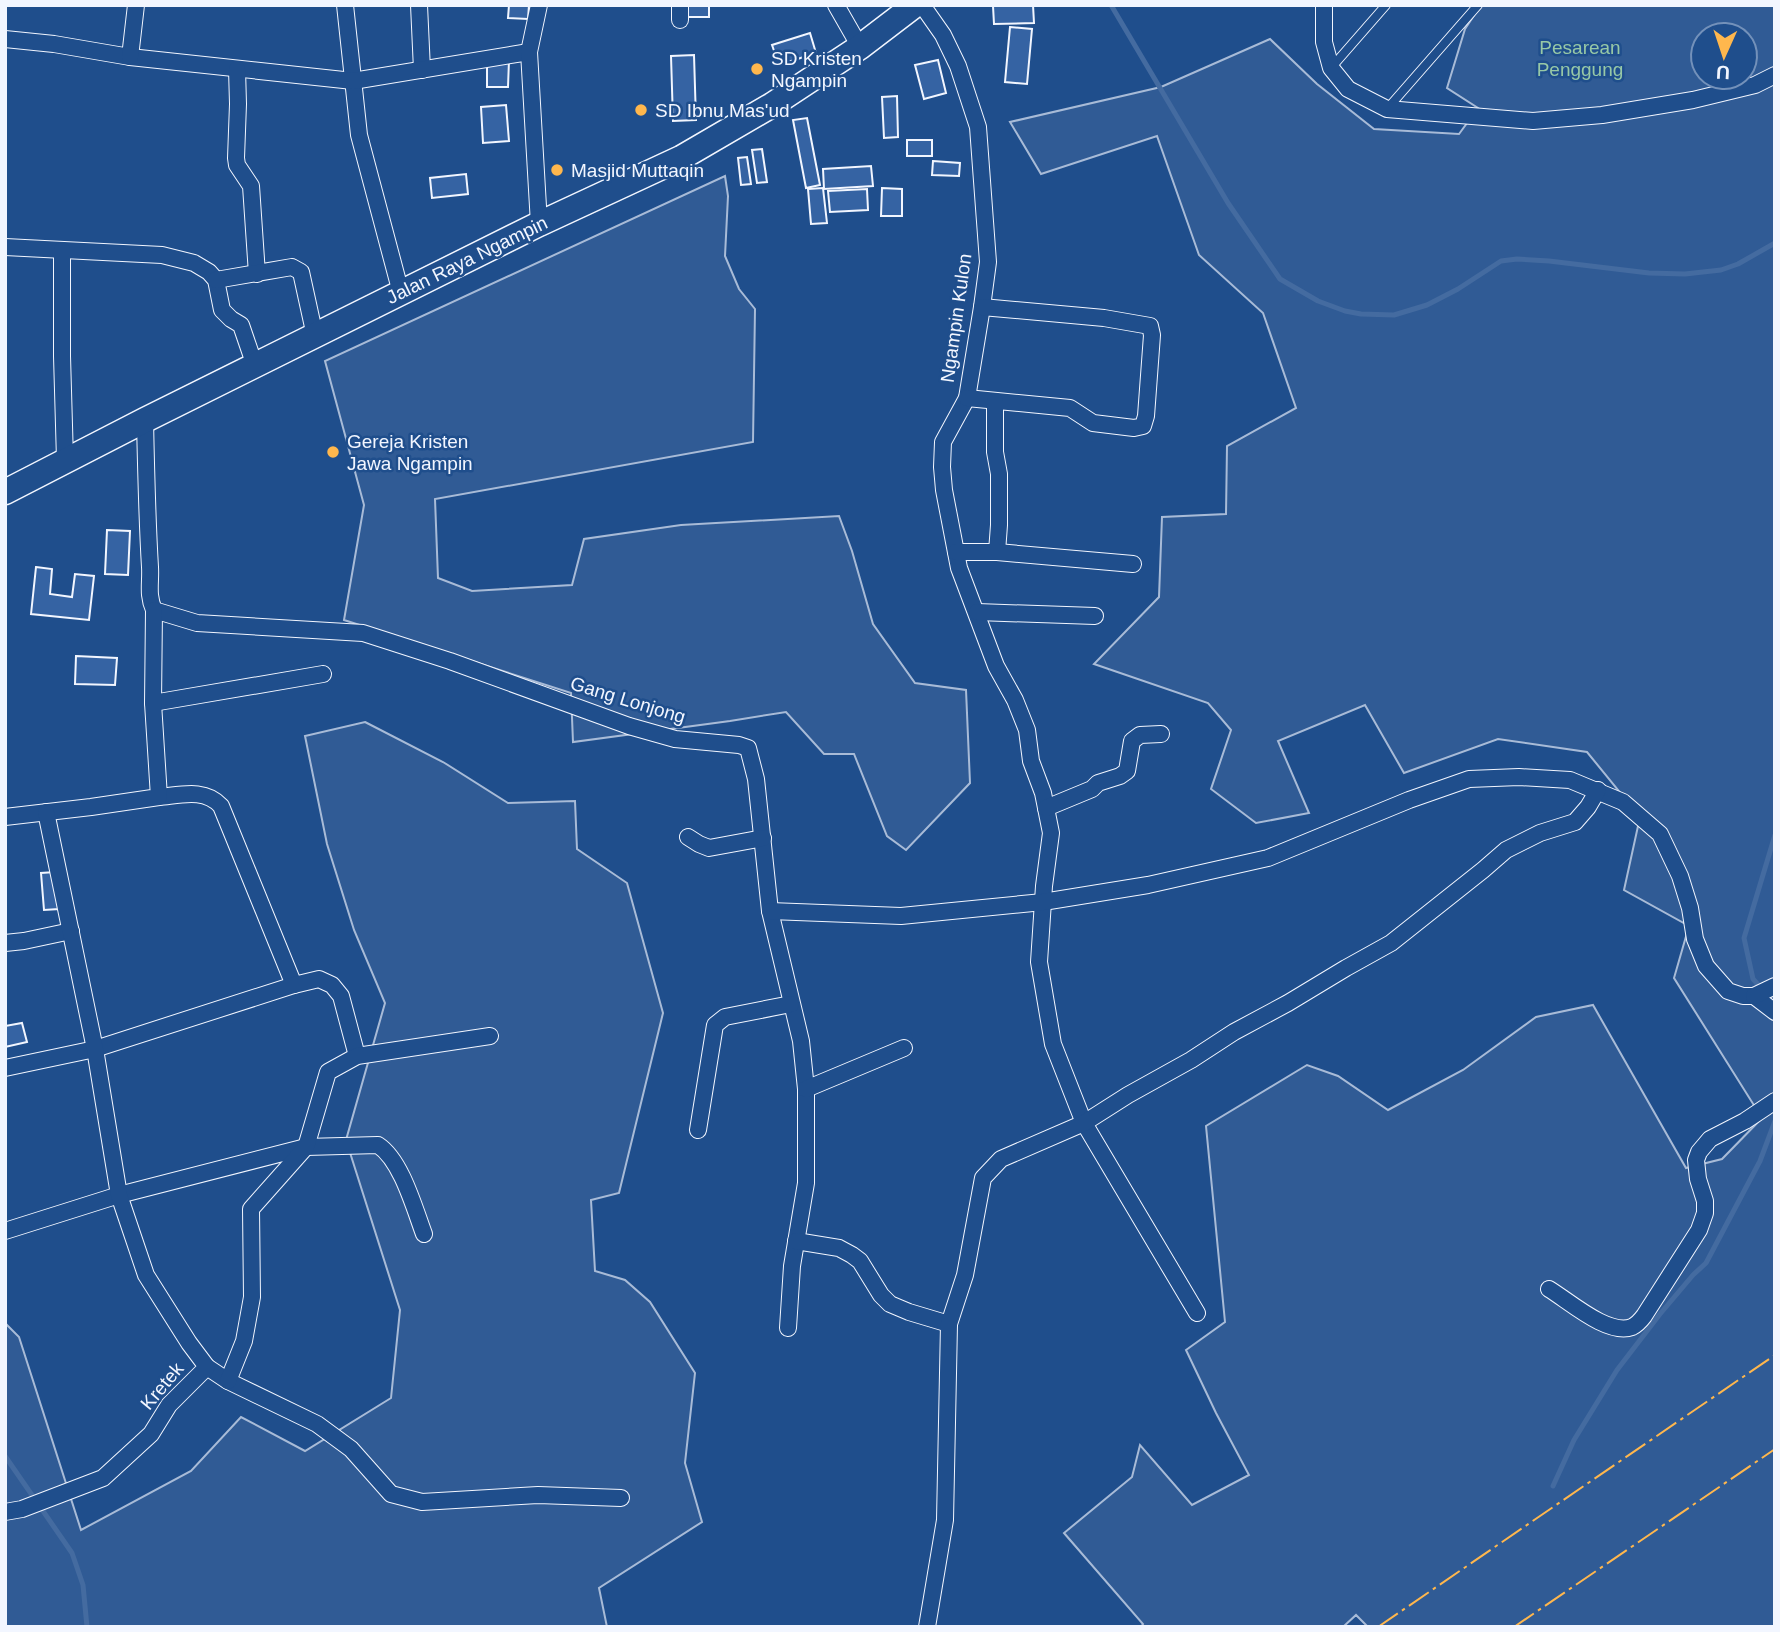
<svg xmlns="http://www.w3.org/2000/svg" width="1780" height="1632" viewBox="0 0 1780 1632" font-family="Helvetica,sans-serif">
<rect width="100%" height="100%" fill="#1f4e8c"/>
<g fill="#305b95" stroke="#a8bbd7" stroke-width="2" fill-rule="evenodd">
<path d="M1481 5H1775V1627H1368L1356 1615 1343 1627H1141L1143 1624 1064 1533 1132 1477 1140 1445 1192 1505 1249 1475 1216 1413 1186 1350 1225 1322 1206 1126 1307 1065 1338 1076 1388 1110 1463 1070 1536 1017 1593 1005 1686 1168 1722 1159 1762 1118 1674 978 1689 926 1624 890 1640 817 1587 752 1498 739 1404 773 1365 705 1278 741 1309 813 1256 823 1211 789 1231 730 1208 703 1094 664 1159 597 1162 517 1226 514 1227 446 1296 408 1263 313 1199 255 1157 136 1041 174 1010 122 1161 87 1270 39 1317 84 1374 129 1459 134 1478 108 1447 88 1465 29ZM1703 35H1745V77H1703Z"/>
<polygon points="725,176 728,196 725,256 739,289 755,309 753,442 435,499 438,578 472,591 572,585 584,539 681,525 839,516 852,551 873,624 915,683 966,690 970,783 906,850 887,836 854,754 824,754 786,712 730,721 573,742 571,693 344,620 364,505 325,361"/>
<polygon points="365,722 443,762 508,803 575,801 577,849 627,883 663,1013 619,1193 591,1200 595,1271 625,1280 650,1302 695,1373 685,1463 702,1522 599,1588 607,1627 5,1627 5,1323 19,1337 81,1530 191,1471 241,1417 305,1451 391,1398 400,1310 346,1140 385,1003 354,930 327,844 305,736"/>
</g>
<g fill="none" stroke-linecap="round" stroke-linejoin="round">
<g stroke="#446ba0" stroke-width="5">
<polyline points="1111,5 1228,203 1280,279 1318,301 1345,311 1361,314 1394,315 1427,305 1458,289 1501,261 1517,259 1549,261 1649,273 1685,274 1721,270 1738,264 1775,243"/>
<polyline points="1763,990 1753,979 1744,938 1775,835"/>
<polyline points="5,1456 72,1553 83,1585 87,1627"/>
<polyline points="1553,1486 1574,1440 1617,1370 1660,1314 1693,1275 1706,1263 1760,1161 1775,1121"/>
</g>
</g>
<g fill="#3563a3" stroke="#f2f6ff" stroke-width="2">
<polygon points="509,5 529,5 528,19 508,18"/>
<rect x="684" y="5" width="25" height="12"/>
<polygon points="1033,5 1034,23 994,24 993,6"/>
<polygon points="1010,27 1032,29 1027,84 1005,82"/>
<polygon points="810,33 816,53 779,65 772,45"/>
<polygon points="694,55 696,120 673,121 671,56"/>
<polygon points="487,59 509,60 508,87 487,87"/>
<polygon points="938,60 946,93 924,99 915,65"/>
<polygon points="897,96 898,137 884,138 882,97"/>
<polygon points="506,105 509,141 483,143 481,107"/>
<polygon points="807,118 820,185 806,188 793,120"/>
<rect x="907" y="140" width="25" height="16"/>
<polygon points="762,149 767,182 757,183 752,150"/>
<polygon points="747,157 751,184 741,185 738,158"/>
<polygon points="933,161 960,163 959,176 932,175"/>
<polygon points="871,166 873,186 824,189 823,169"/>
<polygon points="466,174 468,194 432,198 430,178"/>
<polygon points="823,188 827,223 811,224 808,189"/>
<polygon points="882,188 902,189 902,216 881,216"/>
<polygon points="867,189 868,210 830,212 828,191"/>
<polygon points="107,530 130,531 128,575 105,574"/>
<polygon points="36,567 52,569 50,594 72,597 75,574 94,576 89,620 31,614"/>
<polygon points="76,656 117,658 115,685 75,684"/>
<polygon points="55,872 59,909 44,910 41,873"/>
<polygon points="22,1023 27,1042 5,1047 5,1026"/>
</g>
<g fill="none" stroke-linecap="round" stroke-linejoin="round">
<g stroke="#f2f6ff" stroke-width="10">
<g id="service">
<polyline points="1331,68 1386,5"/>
<polyline points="1387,109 1478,5"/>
</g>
</g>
<g stroke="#f2f6ff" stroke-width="18">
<g id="minor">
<polyline points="345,5 359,135 401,293"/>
<polyline points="419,5 422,70"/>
<polyline points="836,5 860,47"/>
<polyline points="922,5 943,35 958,66 978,127 988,262 982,307 967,398 943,442 942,467 944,490 959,568 996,666 1015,700 1027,730 1031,761 1043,793 1051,833 1044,886 1039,962 1053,1044 1084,1123 1197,1313"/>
<polyline points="1324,5 1324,42 1331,68 1348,89 1387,109 1533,121 1602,115 1693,100 1755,85 1775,75"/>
<polyline points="680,20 680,5"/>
<polyline points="5,39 54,44 130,57 353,81 529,52"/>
<polyline points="130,57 136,5"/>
<polyline points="237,69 238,104 236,158 237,165 251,186 257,274"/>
<polyline points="539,224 529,52 539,5"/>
<polyline points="5,247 162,255 194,263 209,272 216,280 222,310 231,319 241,325 255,366"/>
<polyline points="62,250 62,356 65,460"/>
<polyline points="216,280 292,267 301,272 315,336"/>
<polyline points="967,398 1070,408 1093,423 1134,428 1143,426 1146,416 1152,335 1150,326 1104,318 982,307"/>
<polyline points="995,401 995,452 999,474 999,525 997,552"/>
<path d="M145 420C146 469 147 518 150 567 151 582 147 595 154 610L197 623 363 633 450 661 629 726 675 739 739 745 748 748 756 779 770 911 801 1041 806 1089V1183L792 1266 788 1328"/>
<polyline points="956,552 997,552 1133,564"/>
<polyline points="977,612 1095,616"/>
<polyline points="153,703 323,674"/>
<path d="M159 797C181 795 205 788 221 806L294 985"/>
<polyline points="1046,808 1092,789 1098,783 1120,776 1127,771 1132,741 1140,735 1161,734"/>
<polyline points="5,817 91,807 159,797 153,703 154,610"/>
<polyline points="688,837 699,844 709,848 763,838"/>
<polyline points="770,911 901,916 1043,902 1148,885 1268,858 1409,800 1469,779 1519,777 1570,780 1623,802 1660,834 1680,876 1690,908 1695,939 1706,966 1728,991 1743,996 1754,996 1775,1012"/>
<polyline points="5,943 24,941 71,931"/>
<polyline points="1754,996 1775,986"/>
<polyline points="5,1068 95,1049 294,985 319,979 332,985 341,996 357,1056"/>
<polyline points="806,1089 904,1048"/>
<polyline points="698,1130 715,1025 725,1017 791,1004"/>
<path d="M5 1231 119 1195 306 1147 378 1145C401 1160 414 1207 424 1234"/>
<polyline points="796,1241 839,1248 852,1255 860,1261 881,1295 890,1304 909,1312 949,1324"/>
<path d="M1549 1289C1569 1301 1608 1336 1632 1327 1636 1325 1641 1320 1644 1316L1699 1230 1705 1213V1201L1698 1179 1696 1160 1699 1152 1710 1139 1745 1121 1775 1101"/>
<polyline points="207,1367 228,1381 317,1424 351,1449 391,1494 422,1502 538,1495 621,1498"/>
<polyline points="228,1381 244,1341 252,1297 251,1209 306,1147 328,1072 357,1056 490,1036"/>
<polyline points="5,1512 22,1509 103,1478 151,1434 169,1405 207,1367 189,1343 146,1275 119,1195 95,1049 46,812"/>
<polyline points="927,1627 945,1520 949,1324 965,1275 983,1178 1001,1159 1084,1123 1128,1095 1191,1060 1234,1032 1288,1003 1346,968 1391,943 1483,870 1506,850 1540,833 1575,822 1588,807 1598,790"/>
</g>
</g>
<g stroke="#f2f6ff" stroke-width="27">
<polyline id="primary" points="5,492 145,420 539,224 681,158 772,105 860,47 915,5"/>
</g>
<use href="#service" stroke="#1f4e8c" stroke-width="8"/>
<use href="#minor" stroke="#1f4e8c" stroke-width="16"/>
<use href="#primary" stroke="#1f4e8c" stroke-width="24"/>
<g stroke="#ffb74d" stroke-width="2" stroke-dasharray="24 5 3.5 5" stroke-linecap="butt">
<polyline points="1378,1627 1775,1355"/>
<polyline points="1514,1627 1775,1449"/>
</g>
</g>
<g fill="#ffb74d" stroke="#1f4e8c" stroke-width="2.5">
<circle cx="757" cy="69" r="7"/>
<circle cx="641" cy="110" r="7"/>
<circle cx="557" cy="170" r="7"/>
<circle cx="333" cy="452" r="7"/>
</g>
<g text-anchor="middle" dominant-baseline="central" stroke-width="5" stroke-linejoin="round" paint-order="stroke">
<g font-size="19" fill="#97c8a6" stroke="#1f4e8c">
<text x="1580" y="47">Pesarean<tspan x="1580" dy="22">Penggung</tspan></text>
</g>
<g font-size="19" fill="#f2f6ff" stroke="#1f4e8c" text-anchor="start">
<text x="771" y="58">SD Kristen<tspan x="771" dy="22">Ngampin</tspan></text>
<text x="655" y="110">SD Ibnu Mas'ud</text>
<text x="571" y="170">Masjid Muttaqin</text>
<text x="347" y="441">Gereja Kristen<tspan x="347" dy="22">Jawa Ngampin</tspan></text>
</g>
<g font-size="19" fill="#f2f6ff" stroke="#1f4e8c">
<text transform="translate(467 260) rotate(-26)">Jalan Raya Ngampin</text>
<text transform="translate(956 318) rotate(-82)">Ngampin Kulon</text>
<text transform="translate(628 700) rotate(17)">Gang Lonjong</text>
<text transform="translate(162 1386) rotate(-50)">Kretek</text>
</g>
</g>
<rect width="1780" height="1632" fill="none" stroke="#f2f6ff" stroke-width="14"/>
<g transform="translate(1724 56) rotate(183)"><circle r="33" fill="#1f4e8c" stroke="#7391ba" stroke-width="2"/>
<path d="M0-5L12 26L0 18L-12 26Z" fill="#ffb74d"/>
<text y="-10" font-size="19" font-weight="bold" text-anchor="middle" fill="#f2f6ff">U</text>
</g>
</svg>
